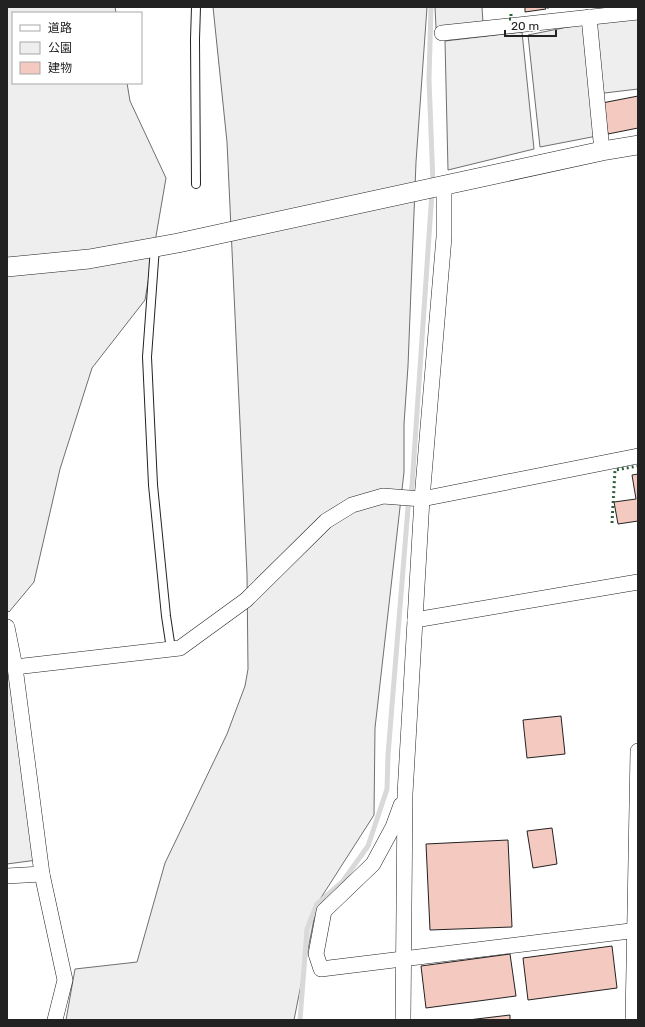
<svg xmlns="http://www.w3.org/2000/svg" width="645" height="1027" viewBox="0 0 645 1027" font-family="Rubik,'Noto Sans JP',sans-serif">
<rect width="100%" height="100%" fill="#fff"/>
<g fill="#eee" stroke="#6f6f6f">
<polygon points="7,7 115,7 116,13 13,13 13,83 127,83 130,101 166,178 145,300 92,368 60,469 34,582 9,612 7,610"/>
<polygon points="213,7 427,7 416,162 408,366 404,424 404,472 375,728 374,815 317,904 294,1020 66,1020 75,969 137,962 165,863 227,734 245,686 248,669 247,574 227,142"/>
<polygon points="435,7 482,7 483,23 436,28"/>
<polygon points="638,12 638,89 596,94 595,17"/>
<polygon points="522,32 534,149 448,170 445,41"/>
<polygon points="7,641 37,860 7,864"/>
</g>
<polygon fill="#ededed" stroke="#6f6f6f" points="583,24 597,136 540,147 528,35"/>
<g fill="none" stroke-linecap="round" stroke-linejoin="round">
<g stroke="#d9d9d9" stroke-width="5">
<polyline points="431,7 429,79 433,184"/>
<polyline points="300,1020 307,929 317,904 343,881 368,846 387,789 388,755 408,508 412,486 432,192"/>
</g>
</g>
<g fill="#f3c9c0" stroke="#222">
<polygon points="525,7 545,7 546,9 525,12"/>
<polygon points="638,96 638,128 608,134 602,103"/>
<polygon points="638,474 638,521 618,524 614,502 636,499 632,475"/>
<polygon points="561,716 565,754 527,758 523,720"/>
<polygon points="552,828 557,864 533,868 527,831"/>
<polygon points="508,840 512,927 430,930 426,844"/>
<polygon points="612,946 617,988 528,1000 523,958"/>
<polygon points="510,954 516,996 426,1008 421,966"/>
<polygon points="510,1015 510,1020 468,1020"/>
</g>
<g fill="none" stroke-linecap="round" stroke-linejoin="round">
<g stroke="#222" stroke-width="10">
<g id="service">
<polyline points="196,7 195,39 196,184"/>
<polyline points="155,247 147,357 153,485 166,616 171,649"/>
</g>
</g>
<g stroke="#222" stroke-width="16">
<g id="minor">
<polyline points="589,17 602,151"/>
<polyline points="442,33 638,12"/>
<polyline points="415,620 638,582"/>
<polyline points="7,627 15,667 42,874 65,980 55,1020"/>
<polyline points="15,667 180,648 246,600 326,521 352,505 383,496 422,499 638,456"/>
<polyline points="401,805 393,827 373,864 324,911 316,954 321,969 638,930"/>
<polyline points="7,876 42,874"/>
<polyline points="403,1020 405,794 422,499 444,237 444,186"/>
<polyline points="633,1020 638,751"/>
</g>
</g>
<g stroke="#222" stroke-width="20">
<polyline id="tertiary" points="7,267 89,259 178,243 602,151 638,145"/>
</g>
<use href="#service" stroke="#fff" stroke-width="8"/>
<use href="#minor" stroke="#fff" stroke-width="15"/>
<use href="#tertiary" stroke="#fff" stroke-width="19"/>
<g stroke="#2f5e38" stroke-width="3" stroke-dasharray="2 3" stroke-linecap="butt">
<polyline points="548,7 549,8"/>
<polyline points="509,19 511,19 511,13"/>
<polyline points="612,523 615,470 638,466"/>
</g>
</g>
<rect width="645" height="1027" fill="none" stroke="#222222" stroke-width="16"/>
<rect x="12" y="12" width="130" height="72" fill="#ffffff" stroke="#a7a7a7"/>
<rect x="20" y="25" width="20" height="6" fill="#ffffff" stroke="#a7a7a7"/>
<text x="48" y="32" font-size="12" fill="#222222">道路</text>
<rect x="20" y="42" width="20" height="12" fill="#eeeeee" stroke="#a7a7a7"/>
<text x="48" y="52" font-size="12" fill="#222222">公園</text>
<rect x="20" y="62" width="20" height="12" fill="#f3c9c0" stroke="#a7a7a7"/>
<text x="48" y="72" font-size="12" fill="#222222">建物</text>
<path d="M505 30v6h51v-6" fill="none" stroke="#222222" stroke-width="2"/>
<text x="511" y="30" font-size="12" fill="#222222" stroke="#ffffff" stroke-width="3" paint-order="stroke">20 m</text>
</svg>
